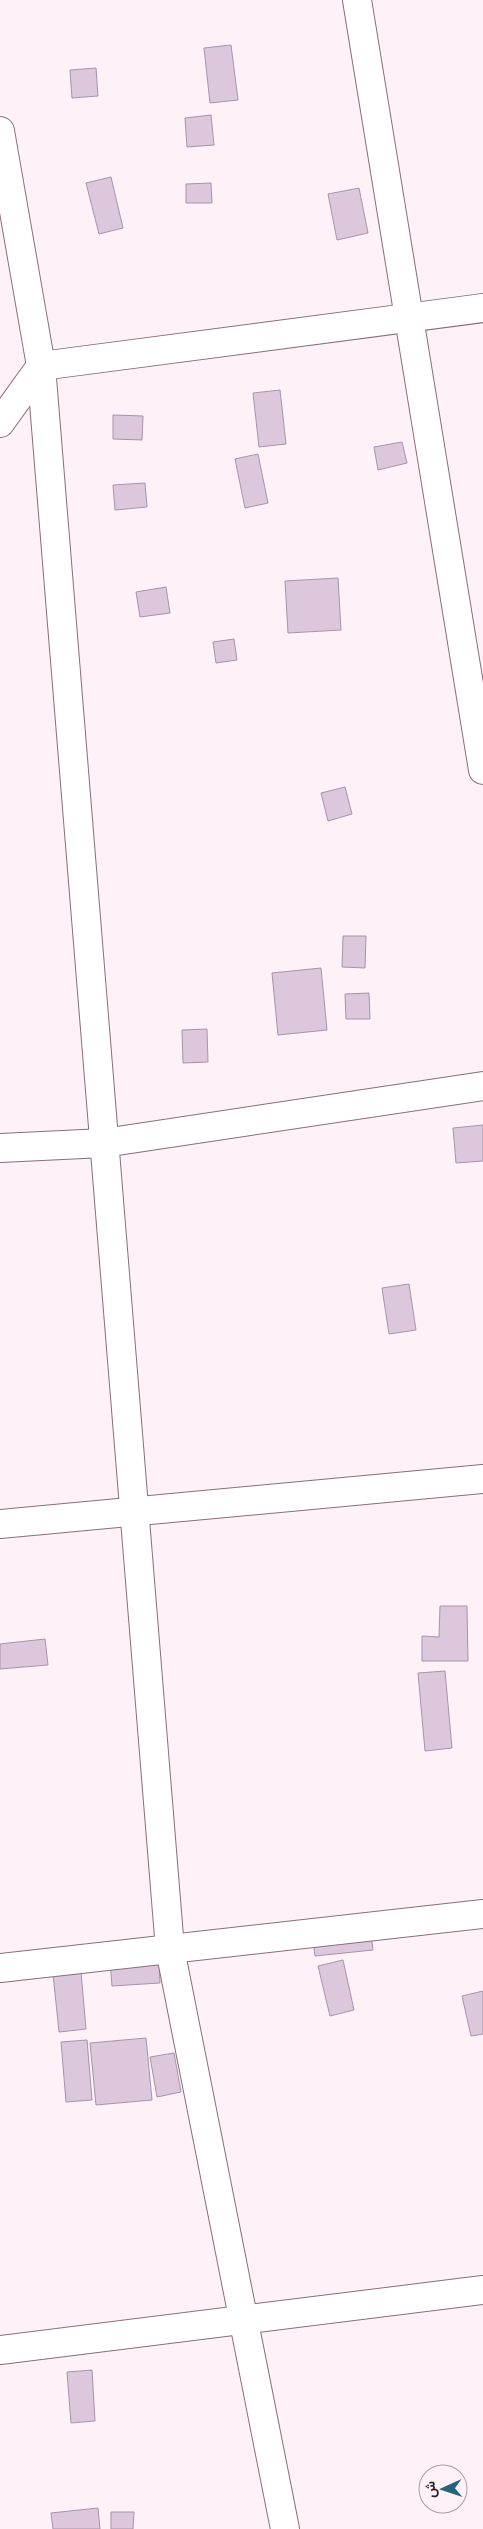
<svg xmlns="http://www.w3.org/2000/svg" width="483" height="2529" viewBox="0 0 483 2529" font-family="Helvetica,Vazirmatn,sans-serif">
<rect width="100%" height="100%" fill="#fef1f7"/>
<g fill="#dcc7dd" stroke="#a894a9">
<polygon points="231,45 238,100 210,103 204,48"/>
<polygon points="96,68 98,96 72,98 70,70"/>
<polygon points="211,115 214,145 187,147 185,118"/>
<polygon points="111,177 123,228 99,234 86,183"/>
<polygon points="211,183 212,203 186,203 186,184"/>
<polygon points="359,188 368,233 337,240 328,194"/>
<polygon points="280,390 286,444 259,447 253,393"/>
<polygon points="113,415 143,416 142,440 113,439"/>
<polygon points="402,442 407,463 378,470 374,447"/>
<polygon points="258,454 268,503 245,508 235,459"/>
<polygon points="145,483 147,507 115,510 113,485"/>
<polygon points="338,578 341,630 288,633 285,581"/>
<polygon points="166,587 170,613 140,617 136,592"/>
<polygon points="234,639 237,660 216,663 213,642"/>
<polygon points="345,787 352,814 328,821 321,793"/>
<polygon points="343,936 366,936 365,968 342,967"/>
<polygon points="321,968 327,1030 278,1035 272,973"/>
<polygon points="369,993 370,1019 346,1019 345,994"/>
<polygon points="207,1029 208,1062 183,1063 182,1030"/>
<polygon points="483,1125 483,1161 456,1163 453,1128"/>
<polygon points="409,1284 416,1330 389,1334 382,1288"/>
<polygon points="440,1606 467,1606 468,1661 422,1661 422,1636 439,1637"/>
<polygon points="45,1639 48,1665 0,1669 0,1644"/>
<polygon points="445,1671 452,1748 425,1751 418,1673"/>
<polygon points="371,1933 373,1950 315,1956 313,1939"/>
<polygon points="159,1957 160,1983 112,1986 110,1960"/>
<polygon points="343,1960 354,2010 330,2016 318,1966"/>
<polygon points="81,1972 86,2029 59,2032 53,1974"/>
<polygon points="483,1991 483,2034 471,2036 462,1996"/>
<polygon points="146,2038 152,2100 96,2105 90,2043"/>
<polygon points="87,2040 92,2100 66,2102 61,2042"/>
<polygon points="174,2053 181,2092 157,2097 150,2057"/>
<polygon points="92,2370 95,2421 71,2423 67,2372"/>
<polygon points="98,2508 100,2529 53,2529 51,2513"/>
<polygon points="111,2512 134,2512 133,2529 111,2529"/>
</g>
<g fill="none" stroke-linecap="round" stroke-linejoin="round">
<g stroke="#886e7a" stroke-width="30">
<g id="minor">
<polyline points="357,0 483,770"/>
<polyline points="0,131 41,366 170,1949 285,2529"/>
<polyline points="0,423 41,366 483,308"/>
<polyline points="0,1148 104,1143 483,1086"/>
<polyline points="0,1524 483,1479"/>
<polyline points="0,1968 483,1914"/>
<polyline points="0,2350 483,2290"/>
</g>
</g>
<use href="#minor" stroke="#fff" stroke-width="28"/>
</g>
<g transform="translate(443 2489) rotate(267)"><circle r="24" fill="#fef1f7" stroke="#aa9ea3"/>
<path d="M0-4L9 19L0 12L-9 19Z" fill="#28627b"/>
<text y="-8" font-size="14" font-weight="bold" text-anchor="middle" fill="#2c2126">ش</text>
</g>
</svg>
